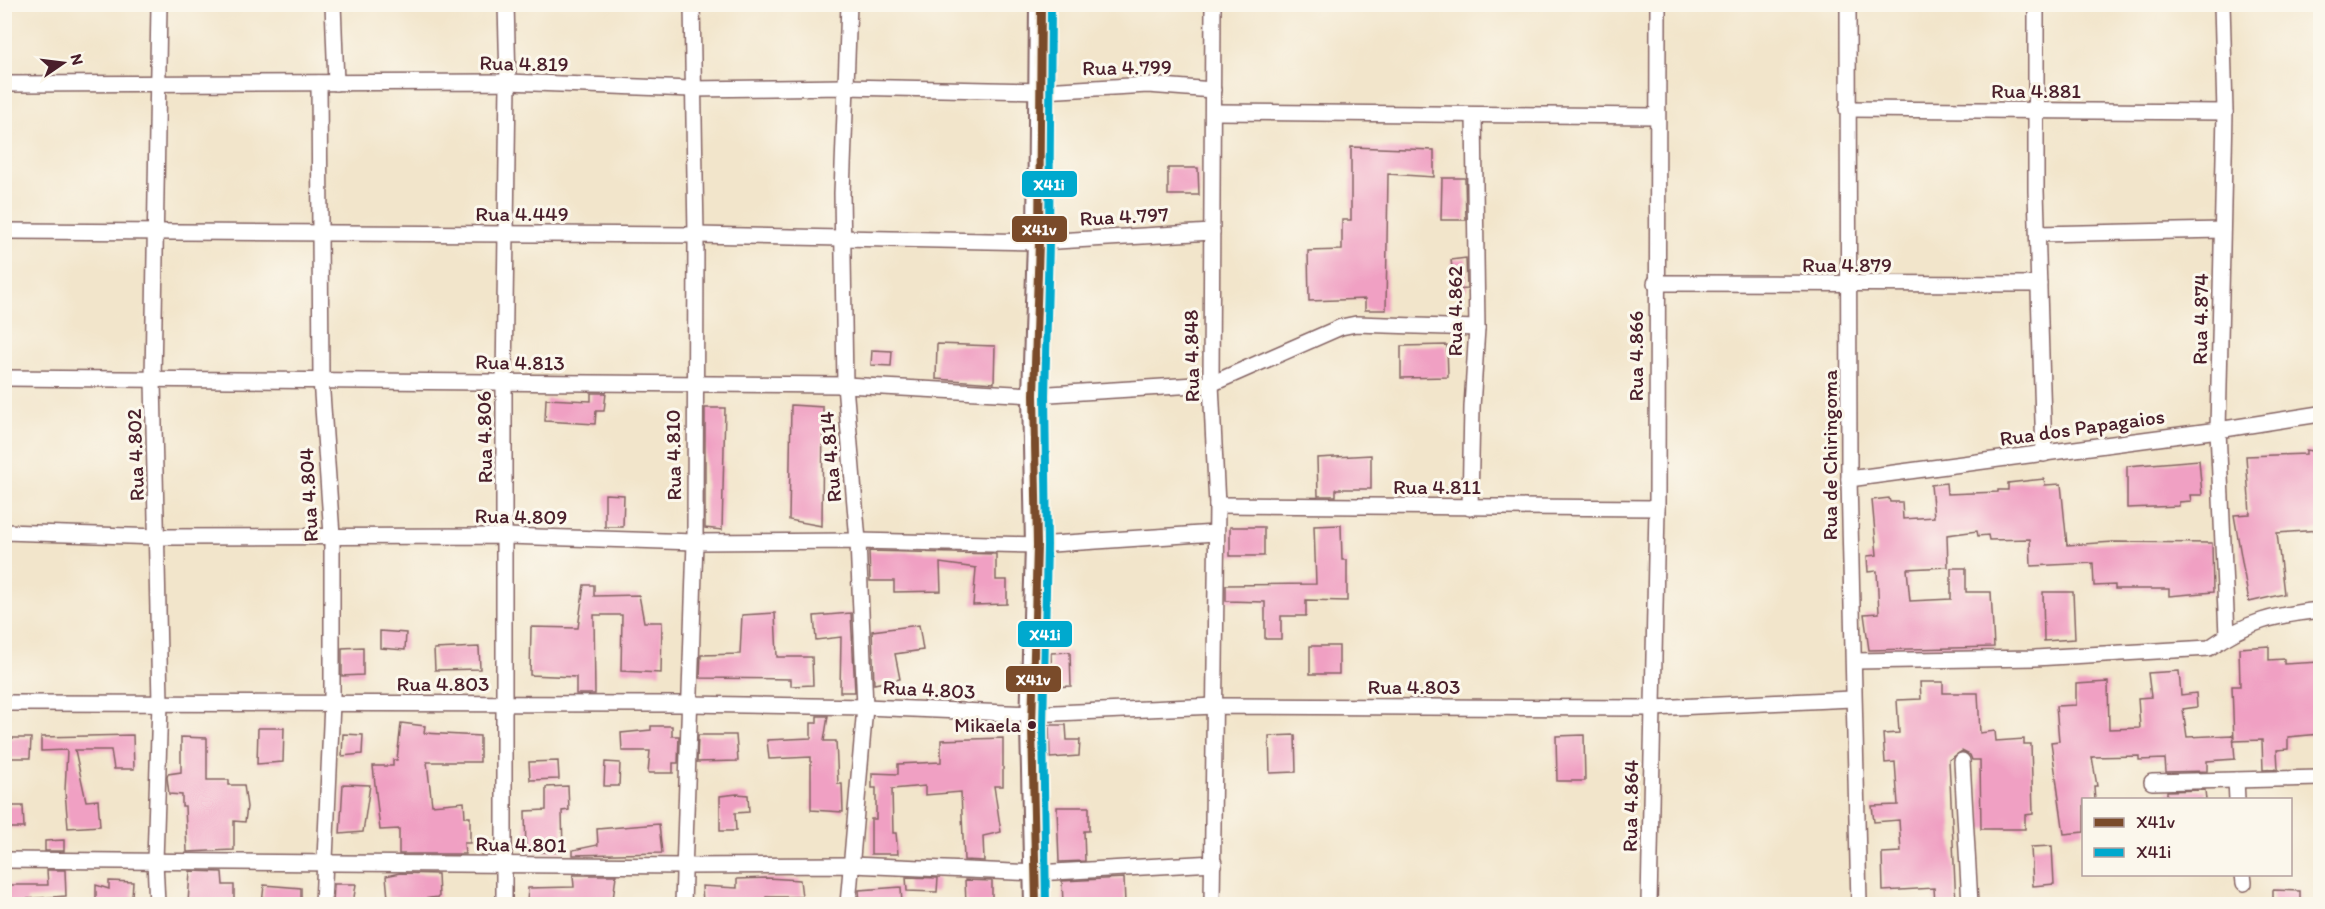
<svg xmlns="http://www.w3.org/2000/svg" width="2325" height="909" viewBox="0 0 2325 909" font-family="Itim,sans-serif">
<rect width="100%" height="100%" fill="#fbf7ec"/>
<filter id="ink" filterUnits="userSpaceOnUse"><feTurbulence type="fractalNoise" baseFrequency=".0167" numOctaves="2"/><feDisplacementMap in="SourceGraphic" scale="12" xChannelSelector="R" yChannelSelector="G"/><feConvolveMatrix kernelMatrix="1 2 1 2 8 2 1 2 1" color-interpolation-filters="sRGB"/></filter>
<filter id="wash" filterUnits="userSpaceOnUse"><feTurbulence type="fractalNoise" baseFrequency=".008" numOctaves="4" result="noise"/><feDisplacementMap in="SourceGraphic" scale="24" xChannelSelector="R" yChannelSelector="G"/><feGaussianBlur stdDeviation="1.35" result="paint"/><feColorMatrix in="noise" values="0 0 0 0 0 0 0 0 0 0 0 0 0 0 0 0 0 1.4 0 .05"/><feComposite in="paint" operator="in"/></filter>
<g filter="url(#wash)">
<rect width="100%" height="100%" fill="#f2e5cb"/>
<g id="blocks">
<g fill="#f0a0c3">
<polygon points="1351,147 1434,150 1434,177 1388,174 1386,310 1365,310 1365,299 1309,301 1308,251 1342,250 1342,220 1351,220"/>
<polygon points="1168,168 1198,168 1199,195 1168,195"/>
<polygon points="1442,178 1465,178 1466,220 1441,220"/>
<polygon points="1466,258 1467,289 1455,290 1451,260"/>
<polygon points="937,344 995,346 994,383 936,379"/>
<polygon points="1447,345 1448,377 1401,378 1401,346"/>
<polygon points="872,350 892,351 891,366 871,365"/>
<polygon points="591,393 606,393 604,411 596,411 595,424 545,421 546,399 591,401"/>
<polygon points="791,405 823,407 822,526 789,520"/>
<polygon points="705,408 725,408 722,530 705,528"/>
<polygon points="2306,450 2320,452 2320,530 2277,533 2284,594 2249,602 2234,515 2250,514 2246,456 2306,454"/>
<polygon points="1371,455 1371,489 1336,489 1336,496 1318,496 1317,458"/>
<polygon points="2199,460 2202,495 2190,495 2191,501 2179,502 2179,506 2127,508 2127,466"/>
<polygon points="2044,479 2045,485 2061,484 2067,545 2114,542 2212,543 2213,592 2169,596 2169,589 2115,589 2115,585 2094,586 2093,563 2031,566 2030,539 1989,540 1988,535 1978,536 1977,531 1947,535 1948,567 1907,569 1910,601 1951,599 1951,568 1966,568 1966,592 1991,592 1994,647 1869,650 1864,614 1879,613 1877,571 1868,572 1867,556 1877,555 1872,500 1889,498 1890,502 1902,502 1903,519 1934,517 1931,485 1946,483 1947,494 1998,492 1998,490 2008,490 2008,483"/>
<polygon points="605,494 624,495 623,527 605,527"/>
<polygon points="1341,525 1342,560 1347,560 1347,601 1306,600 1306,616 1281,616 1281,639 1265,639 1265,602 1226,601 1226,585 1316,584 1314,526"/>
<rect x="1230" y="527" width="34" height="29"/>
<polygon points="869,551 996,554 996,580 1007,580 1007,604 973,605 976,568 940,563 941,591 894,592 894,581 870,581"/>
<polygon points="584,585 594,585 594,596 639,595 644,622 662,622 661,673 621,671 622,615 594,615 595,694 576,694 576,677 530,675 531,627 578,628"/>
<polygon points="2043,592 2073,592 2075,639 2044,641"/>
<polygon points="775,613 777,657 812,657 813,685 791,686 791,679 700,678 701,655 740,654 742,615"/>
<polygon points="851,613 855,692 840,692 841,637 816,640 814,616"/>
<polygon points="919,625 923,650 895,654 900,679 874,684 872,631"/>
<polygon points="380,631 406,633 405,650 380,648"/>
<rect x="1310" y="646" width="29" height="28"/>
<polygon points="2269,646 2269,660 2284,659 2284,664 2320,662 2320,734 2288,737 2288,749 2277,750 2278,769 2263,770 2262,740 2234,741 2232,686 2240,686 2239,648"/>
<polygon points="363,647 363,675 342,676 342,648"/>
<polygon points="479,647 480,669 435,670 434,649"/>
<polygon points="1070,652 1071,686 1052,687 1051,653"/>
<polygon points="2179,671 2181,695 2196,693 2197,707 2183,709 2187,737 2233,735 2235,759 2207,761 2207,771 2166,772 2165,759 2139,760 2139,756 2092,757 2097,786 2094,786 2095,800 2084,800 2084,832 2064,834 2051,742 2059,741 2056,706 2076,705 2076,684 2108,682 2109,729 2140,728 2138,698 2151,697 2148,673"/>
<polygon points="1920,682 1943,682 1943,693 1978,693 1980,733 1995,731 1996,741 2024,739 2024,744 2031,744 2033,814 2025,815 2025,829 1981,829 1980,760 1972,760 1970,755 1962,751 1949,760 1956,904 1935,904 1934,888 1883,891 1882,853 1901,852 1899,820 1874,822 1872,806 1898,805 1895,762 1885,763 1883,734 1899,733 1897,700 1921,699"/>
<polygon points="817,716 828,716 824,741 836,741 838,784 842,784 843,812 811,810 811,757 769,759 767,740 811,738 811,723 817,723"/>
<polygon points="401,723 425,726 424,733 480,736 480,762 427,762 432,805 464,802 465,817 470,817 470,843 464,843 465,854 399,854 399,829 380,830 373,766 393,766 393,760 397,760"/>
<polygon points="1049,725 1066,725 1067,740 1080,740 1079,756 1050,758"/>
<polygon points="651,726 672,726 672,736 679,736 678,763 673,763 673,773 648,773 650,751 622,751 621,733 651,730"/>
<polygon points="258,728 284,728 283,762 257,764"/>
<polygon points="343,734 363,735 362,754 342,756"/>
<polygon points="133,735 134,769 114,769 111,750 75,750 86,801 98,800 100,826 68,828 65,791 67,750 41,751 41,737"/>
<polygon points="698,735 736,735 738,761 697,762"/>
<polygon points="1295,735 1296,772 1270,773 1269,736"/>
<polygon points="1584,735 1585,781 1557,781 1556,736"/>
<polygon points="181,737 207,738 207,780 229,780 229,785 244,785 247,807 245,822 234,821 234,850 187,852 185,806 182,806 182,795 169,794 167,777 168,774 181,772"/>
<polygon points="4,738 31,738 30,758 4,758"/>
<polygon points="1003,738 1003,786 994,786 1001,832 983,836 984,861 964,860 961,792 925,795 925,786 892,789 893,833 896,833 898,854 871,854 871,819 876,819 876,788 872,788 872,773 898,774 898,764 941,762 941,740"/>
<polygon points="558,761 559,779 530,780 529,762"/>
<polygon points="605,762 620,763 619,786 604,786"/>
<polygon points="343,784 370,785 363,832 340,834"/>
<polygon points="568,786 569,810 562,811 563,852 526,852 525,811 546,810 546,787"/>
<polygon points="2205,790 2206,800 2167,800 2167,791"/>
<polygon points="737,794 748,795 749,812 735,813 736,831 720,831 720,796"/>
<polygon points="4,806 23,806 24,828 4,828"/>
<polygon points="1057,807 1089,807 1089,831 1084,831 1085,861 1059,862"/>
<polygon points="659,824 662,853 573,855 573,850 598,845 597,829"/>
<polygon points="64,840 64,851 45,851 45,841"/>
<polygon points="2052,846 2054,884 2033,886 2031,847"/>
<polygon points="47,870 65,870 66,896 27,899 27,904 4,904 4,885 48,885"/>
<polygon points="190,871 222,872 223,885 234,885 234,904 188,904"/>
<polygon points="400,873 438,874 439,897 397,902 397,897 388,898 386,876"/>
<polygon points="573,875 616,875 613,900 608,900 608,904 585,904 585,901 527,904 528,888 574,887"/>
<polygon points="906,877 938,878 937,892 907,891"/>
<polygon points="767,878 800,880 802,897 766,897 766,904 703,904 702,886 737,888 737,879"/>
<polygon points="1124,878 1125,904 1063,904 1062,881"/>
<polygon points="965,880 992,881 992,904 966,904"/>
<polygon points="109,881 133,882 132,896 147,900 147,904 96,904 96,885 109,889"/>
<polygon points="334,884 356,884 353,904 333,904"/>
<polygon points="264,885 301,888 301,904 262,904"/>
<polygon points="901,887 902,904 860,904 859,890"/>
<polygon points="2273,890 2300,891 2300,904 2273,904"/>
</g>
</g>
</g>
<g filter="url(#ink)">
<use href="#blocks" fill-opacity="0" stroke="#856463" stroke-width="1.5"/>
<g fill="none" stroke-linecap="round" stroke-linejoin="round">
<g stroke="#856463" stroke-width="18">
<g id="minor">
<polyline points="333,4 336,83"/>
<polyline points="1848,4 1849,479 1859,904"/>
<polyline points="2036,4 2036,191 2044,454"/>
<polyline points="2222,4 2225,112 2218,430 2227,635"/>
<polyline points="319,83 321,379 332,535 332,703 323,904"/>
<polyline points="4,84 508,82 691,89 845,87 1042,91 1148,85 1213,90"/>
<polyline points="1847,109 2225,112"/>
<polyline points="1213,112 1657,116"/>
<polyline points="4,231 696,235 1039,242 1212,232"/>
<polyline points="2038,234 2222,230"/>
<polyline points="1655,283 2039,284"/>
<polyline points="4,378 845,385 1034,395 1211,384 1341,327 1356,324 1477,328"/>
<polyline points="1849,479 2218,430 2320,414"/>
<polyline points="1217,505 1657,508"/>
<polyline points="1470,508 1472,407 1477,328 1474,115"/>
<polyline points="4,532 159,537 506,536 695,542 858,541 1037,545 1215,533"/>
<path d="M1855 661 2035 658 2209 648C2247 621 2276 615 2320 610"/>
<polyline points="4,703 690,704 865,707 1033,714 1215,706 1653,708 1852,699"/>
<polyline points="1962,761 1970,904"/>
<polyline points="2236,780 2237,800"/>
<polyline points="2152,782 2320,778"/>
<polyline points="4,860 684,866 852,865 1036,873 1214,863"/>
<polyline points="2243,874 2244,883"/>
<polyline points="157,904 155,861 160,703 153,380 159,4"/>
<polyline points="504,904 504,382 508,82 506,4"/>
<polyline points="683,904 695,542 696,235 692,4"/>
<polyline points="848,904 865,707 858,541 845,385 842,193 849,4"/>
<polyline points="1212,904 1217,505 1211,384 1213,4"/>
<polyline points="1649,904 1657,508 1658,4"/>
</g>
</g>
<g stroke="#856463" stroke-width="26">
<polyline id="secondary" points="1036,904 1032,726 1037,545 1034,395 1039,242 1041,4"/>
</g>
<use href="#minor" stroke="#fff" stroke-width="15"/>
<use href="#secondary" stroke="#fff" stroke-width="22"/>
<g stroke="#fbf7ec" stroke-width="12">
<polyline id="bus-1" points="1036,904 1032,726 1037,545 1034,395 1039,242 1041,4"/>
</g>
<g stroke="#fbf7ec" stroke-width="12">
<polyline id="bus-2" points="1046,904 1043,726 1047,545 1045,395 1049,242 1051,4"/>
</g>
<use href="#bus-1" stroke="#7a4b2a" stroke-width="8"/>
<use href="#bus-2" stroke="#00a9ce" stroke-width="8"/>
</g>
</g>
<circle fill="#4a1f2b" stroke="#fbf7ec" stroke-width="2" cx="1032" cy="725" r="5"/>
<g text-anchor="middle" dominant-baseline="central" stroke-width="6" stroke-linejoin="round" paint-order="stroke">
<g font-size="20" fill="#4a1f2b" stroke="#fbf7ec" text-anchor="end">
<text x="1021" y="725">Mikaela</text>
</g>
<g font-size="21" fill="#4a1f2b" stroke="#fbf7ec">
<text transform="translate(524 63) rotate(1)">Rua 4.819</text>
<text transform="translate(1127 67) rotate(-1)">Rua 4.799</text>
<text x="2036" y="90">Rua 4.881</text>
<text x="522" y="213">Rua 4.449</text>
<text transform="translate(1124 216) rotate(-3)">Rua 4.797</text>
<text x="1847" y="264">Rua 4.879</text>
<text transform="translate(1454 311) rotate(-90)">Rua 4.862</text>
<text transform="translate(2200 319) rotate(-89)">Rua 4.874</text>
<text transform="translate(1191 356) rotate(-91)">Rua 4.848</text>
<text transform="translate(1635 356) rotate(-90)">Rua 4.866</text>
<text transform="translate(520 362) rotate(1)">Rua 4.813</text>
<text transform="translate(2082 427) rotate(-8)">Rua dos Papagaios</text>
<text transform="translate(484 437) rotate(-91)">Rua 4.806</text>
<text transform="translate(135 455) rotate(-92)">Rua 4.802</text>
<text transform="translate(673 455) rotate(-91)">Rua 4.810</text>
<text transform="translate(1829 455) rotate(-90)">Rua de Chiringoma</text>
<text transform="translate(830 457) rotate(-95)">Rua 4.814</text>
<text x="1437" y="486">Rua 4.811</text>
<text transform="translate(308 495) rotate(-93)">Rua 4.804</text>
<text transform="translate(521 516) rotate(1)">Rua 4.809</text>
<text x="443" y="683">Rua 4.803</text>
<text x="1414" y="686">Rua 4.803</text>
<text transform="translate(929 689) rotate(3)">Rua 4.803</text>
<text transform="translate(1630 806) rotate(-89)">Rua 4.864</text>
<text transform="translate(521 844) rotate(1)">Rua 4.801</text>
</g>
</g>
<g stroke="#fbf7ec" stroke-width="2">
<rect x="1021" y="170" width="57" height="28" rx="6" fill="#00a9ce"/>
<rect x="1011" y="215" width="57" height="28" rx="6" fill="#7a4b2a"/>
<rect x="1017" y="620" width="56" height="28" rx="6" fill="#00a9ce"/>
<rect x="1005" y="665" width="57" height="28" rx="6" fill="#7a4b2a"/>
</g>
<g font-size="16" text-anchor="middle" font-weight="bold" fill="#fff">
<text x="1049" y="190">X41i</text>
<text x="1039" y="235">X41v</text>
<text x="1045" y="640">X41i</text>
<text x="1033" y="685">X41v</text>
</g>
<rect width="2325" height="909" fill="none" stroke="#fbf7ec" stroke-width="24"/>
<rect x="2082" y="798" width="210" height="78" fill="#fbf7ec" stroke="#b4a19f" stroke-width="1.5"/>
<rect x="2094" y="818" width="30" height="9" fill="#7a4b2a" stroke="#b4a19f" stroke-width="1.5"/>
<text x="2136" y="828" font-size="18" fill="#4a1f2b">X41v</text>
<rect x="2094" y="848" width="30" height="9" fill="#00a9ce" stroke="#b4a19f" stroke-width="1.5"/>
<text x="2136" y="858" font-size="18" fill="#4a1f2b">X41i</text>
<g transform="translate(63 63) rotate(76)" stroke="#fbf7ec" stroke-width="4.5" paint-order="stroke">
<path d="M0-4.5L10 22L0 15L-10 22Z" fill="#4a1f2b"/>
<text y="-9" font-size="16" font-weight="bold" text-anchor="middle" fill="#4a1f2b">N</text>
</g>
</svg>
